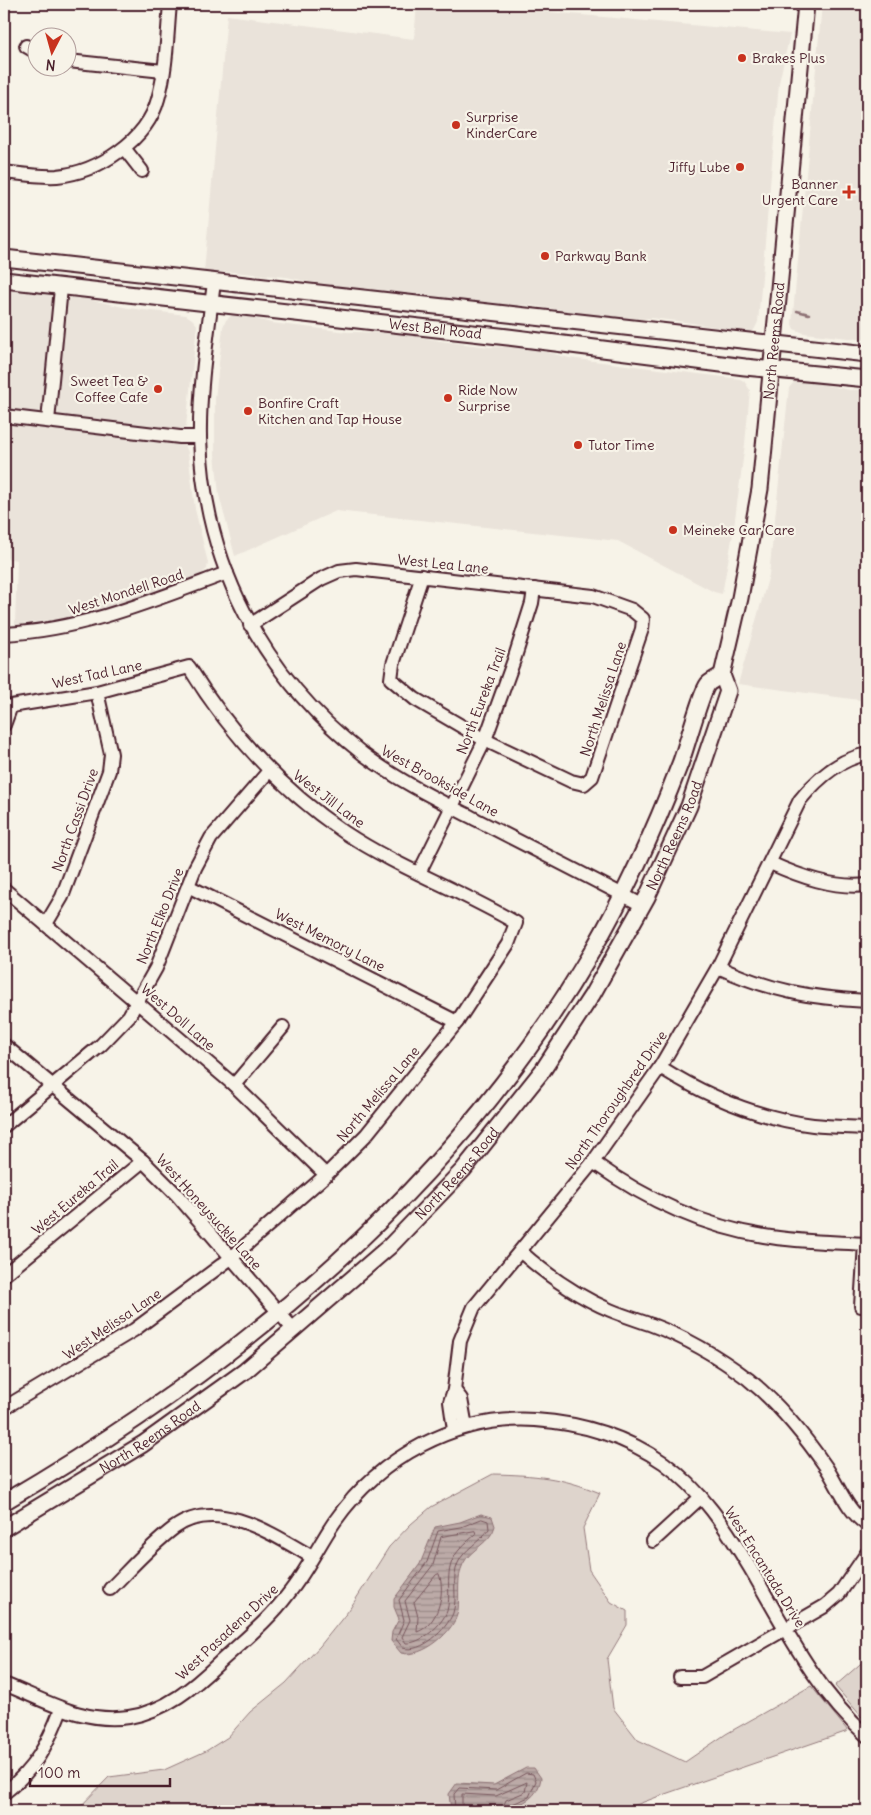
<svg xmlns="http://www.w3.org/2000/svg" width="871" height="1815" viewBox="0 0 871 1815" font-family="Delius,sans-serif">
<defs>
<pattern id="water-rules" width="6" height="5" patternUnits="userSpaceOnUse" patternTransform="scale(1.25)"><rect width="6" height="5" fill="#bcaaa7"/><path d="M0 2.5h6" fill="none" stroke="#9b8a88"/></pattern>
</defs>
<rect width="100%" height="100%" fill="#f7f3e8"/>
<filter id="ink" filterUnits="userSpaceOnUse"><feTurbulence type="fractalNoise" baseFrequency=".02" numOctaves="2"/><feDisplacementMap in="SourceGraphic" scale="10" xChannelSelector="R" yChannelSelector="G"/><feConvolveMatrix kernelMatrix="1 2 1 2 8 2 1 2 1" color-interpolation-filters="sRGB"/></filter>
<g filter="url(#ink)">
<g fill="#eae3da">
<polygon points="417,4 460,4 790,34 779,83 758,322 754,330 751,333 685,322 651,318 627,320 528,305 503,306 332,287 287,277 233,272 204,272 227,15 414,39"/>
<polygon points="822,4 867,8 867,340 804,333 794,329 792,324"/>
<polygon points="4,290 87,299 128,308 186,315 192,319 197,325 186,427 182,431 173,431 4,413"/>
<polygon points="232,315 241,315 271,323 348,332 403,333 440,341 490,347 529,347 569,358 740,379 744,381 750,390 745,444 733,534 722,594 714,592 618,541 336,511 235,556 219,495 215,454 215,399 223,327 226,320"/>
<polygon points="802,380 850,390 867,389 867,701 738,684 769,575 789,388 795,381"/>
<polygon points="8,422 184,443 188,452 195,509 208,563 207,569 199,576 127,602 71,617 15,625 17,560 4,558 4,460"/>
</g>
<g fill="#ded4cc" stroke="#947a7c">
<path d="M493 1474C535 1475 561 1477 600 1493L583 1528 589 1570 611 1602 627 1611V1625L607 1659 613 1708 638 1740 685 1762 726 1734 811 1686 848 1731 665 1794 633 1806 627 1811H76L109 1777 164 1770 206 1751 228 1737 250 1712 286 1683 320 1646 349 1610 389 1547 411 1524 431 1507Z"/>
<polygon points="867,1658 867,1723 835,1686"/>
</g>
<g fill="url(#water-rules)" stroke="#8e7275">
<path d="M481 1514 492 1517 495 1526C491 1543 470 1549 463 1564 456 1579 460 1595 458 1610 456 1631 422 1659 401 1653L391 1641 392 1632 399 1619 394 1607V1599L420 1564 435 1527 460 1522Z"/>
<path d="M526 1768H534L541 1778C536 1815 483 1811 451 1811L449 1794 457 1783 494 1785Z"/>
</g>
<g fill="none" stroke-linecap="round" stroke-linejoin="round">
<g stroke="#78575d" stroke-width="1">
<path d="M482 1519 488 1521 489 1529C480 1542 464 1549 458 1563 451 1579 458 1597 453 1613 447 1629 421 1654 403 1648L396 1639 404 1620 399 1600 427 1562 438 1531 461 1527Z"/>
<path d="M475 1531 476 1534C466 1543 455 1551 451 1564 446 1579 451 1596 447 1611 442 1625 421 1644 406 1643L402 1637 410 1620 405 1601 433 1565 441 1537Z"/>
<path d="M439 1574C446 1592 438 1625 417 1632L418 1617 414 1602 436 1575Z"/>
<polyline points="455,1811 454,1794 459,1788 496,1790 526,1773 533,1774 536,1781 529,1797 510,1805 507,1811"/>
<polyline points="462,1811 462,1794 496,1796 527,1782 525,1792 506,1800 501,1811"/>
</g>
<polyline stroke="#8e7275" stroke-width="2.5" points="797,311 809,314"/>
<g stroke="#4a1f2b" stroke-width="16">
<g id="minor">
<polyline points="26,46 38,53"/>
<polyline points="68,61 163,71"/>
<polyline points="124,148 142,171"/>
<path d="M4 172C21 174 39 177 57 176 99 172 147 140 158 99 167 68 167 35 170 4"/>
<path d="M214 282C208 333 199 386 200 438 204 565 263 676 363 754 397 780 438 800 477 820 532 848 587 876 642 905"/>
<polyline points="4,416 180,437 200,437"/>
<polyline points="48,421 61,288"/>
<polyline points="250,625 321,579 339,571 356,569 593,596 632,610 643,619 642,629 592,777 584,784 571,781 485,740 415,699 391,679 393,664 422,576"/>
<path d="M4 634C83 630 154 600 227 573"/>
<path d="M4 725 11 706 97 692 189 667C229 732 281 789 344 832 398 868 460 890 516 923L508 944 457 1022 366 1135 326 1175 231 1258 134 1330 4 1408"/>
<path d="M770 863C799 876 834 889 867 885"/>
<polyline points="419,873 485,740 514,660 532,603 534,589"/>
<polyline points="188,886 457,1022"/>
<polyline points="4,889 234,1085 326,1175"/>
<polyline points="46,924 62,897 109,771 111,754 97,692"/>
<path d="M718 967C770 991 811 998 867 1001"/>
<polyline points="4,1045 143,1161 177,1195 294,1330"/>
<path d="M660 1067C706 1096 759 1118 813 1125 831 1127 849 1127 867 1128"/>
<polyline points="234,1085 283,1027"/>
<polyline points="4,1126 101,1045 129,1016 156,968 195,868 211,838 268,772"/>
<path d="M593 1162C645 1199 701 1226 764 1236 798 1242 833 1242 867 1244"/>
<path d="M521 1252C547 1275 577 1296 610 1310 624 1316 638 1320 652 1325 687 1338 719 1357 748 1379 778 1403 804 1435 826 1467 839 1487 847 1511 867 1525"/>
<polyline points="4,1275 143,1161"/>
<polyline points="861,1306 865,1244"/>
<path d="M454 1390 460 1341 474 1307 593 1162 660 1067 718 967 800 800C817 779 840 759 867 754"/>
<polyline points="454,1430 450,1402 454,1390 461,1399 466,1427"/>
<polyline points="653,1541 701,1497"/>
<path d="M110 1589C130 1569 150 1546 174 1528 217 1496 274 1535 312 1557"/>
<polyline points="680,1677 702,1677 825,1606 839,1594 867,1553"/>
<path d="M4 1684C45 1700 82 1724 129 1717 166 1711 194 1687 220 1662 244 1640 270 1619 289 1593 307 1571 319 1544 335 1521 380 1457 456 1415 535 1420 582 1423 625 1436 664 1463 702 1490 726 1528 750 1568 784 1626 816 1691 867 1736"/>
<path d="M4 1793C35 1769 47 1746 61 1709"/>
</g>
</g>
<g stroke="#4a1f2b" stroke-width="19">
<g id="major">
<polyline points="4,258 867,354"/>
<path id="s1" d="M4 280 508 337 745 367 867 379"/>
<path d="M4 1502C239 1365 452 1190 591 953 626 893 655 829 680 764 686 749 701 692 708 684 711 681 717 678 722 675"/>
<path id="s2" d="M4 1528 143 1444 245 1371 390 1246 463 1170 543 1070 592 995 647 897 689 806 728 691 722 675 740 598 760 489 806 4"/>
</g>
</g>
<use href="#minor" stroke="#f7f3e8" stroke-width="12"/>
<use href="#major" stroke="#f7f3e8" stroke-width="15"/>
</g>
</g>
<g fill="#c8321e" stroke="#f7f3e8" stroke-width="2">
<circle cx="742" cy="58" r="5"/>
<circle cx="456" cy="125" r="5"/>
<circle cx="740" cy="167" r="5"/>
<path d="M846.5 184.5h5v5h5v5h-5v5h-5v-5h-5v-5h5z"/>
<circle cx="545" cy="256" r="5"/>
<circle cx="158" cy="389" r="5"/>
<circle cx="448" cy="398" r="5"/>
<circle cx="248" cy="411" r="5"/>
<circle cx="578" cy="445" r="5"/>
<circle cx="673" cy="530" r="5"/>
</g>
<g text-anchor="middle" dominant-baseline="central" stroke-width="4.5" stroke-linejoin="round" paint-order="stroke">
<g font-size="14" fill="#4a1f2b" stroke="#f7f3e8" text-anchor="start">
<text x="752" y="58">Brakes Plus</text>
<text x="466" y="117">Surprise<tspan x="466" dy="16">KinderCare</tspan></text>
<text x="730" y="167" text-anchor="end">Jiffy Lube</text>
<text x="838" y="184" text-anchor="end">Banner<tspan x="838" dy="16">Urgent Care</tspan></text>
<text x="555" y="256">Parkway Bank</text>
<text x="148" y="381" text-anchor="end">Sweet Tea &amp;<tspan x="148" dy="16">Coffee Cafe</tspan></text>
<text x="458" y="390">Ride Now<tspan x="458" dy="16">Surprise</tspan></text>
<text x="258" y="403">Bonfire Craft<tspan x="258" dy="16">Kitchen and Tap House</tspan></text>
<text x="588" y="445">Tutor Time</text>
<text x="683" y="530">Meineke Car Care</text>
</g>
<g font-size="14" fill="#4a1f2b" stroke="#f7f3e8">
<text stroke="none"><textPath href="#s1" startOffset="434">West Bell Road</textPath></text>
<text stroke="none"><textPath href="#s2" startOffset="1492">North Reems Road</textPath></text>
<text transform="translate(443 564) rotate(6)">West Lea Lane</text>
<text transform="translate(126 592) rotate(-18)">West Mondell Road</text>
<text transform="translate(97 674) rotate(-12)">West Tad Lane</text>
<text transform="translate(603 699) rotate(-72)">North Melissa Lane</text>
<text transform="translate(481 701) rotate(-69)">North Eureka Trail</text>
<text transform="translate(440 781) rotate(29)">West Brookside Lane</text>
<text transform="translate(329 799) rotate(37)">West Jill Lane</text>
<text transform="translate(75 820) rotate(-70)">North Cassi Drive</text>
<text stroke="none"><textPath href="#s2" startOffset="982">North Reems Road</textPath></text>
<text transform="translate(160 916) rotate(-68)">North Elko Drive</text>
<text transform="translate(330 940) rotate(27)">West Memory Lane</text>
<text transform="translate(178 1017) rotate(41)">West Doll Lane</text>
<text transform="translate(378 1094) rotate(-50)">North Melissa Lane</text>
<text transform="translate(616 1100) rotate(-55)">North Thoroughbred Drive</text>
<text stroke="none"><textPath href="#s2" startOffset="578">North Reems Road</textPath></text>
<text transform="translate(75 1197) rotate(-40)">West Eureka Trail</text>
<text transform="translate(209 1212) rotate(48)">West Honeysuckle Lane</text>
<text transform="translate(112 1324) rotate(-34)">West Melissa Lane</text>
<text stroke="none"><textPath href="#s2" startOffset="172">North Reems Road</textPath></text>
<text transform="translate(765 1567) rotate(58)">West Encantada Drive</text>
<text transform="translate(227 1632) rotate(-43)">West Pasadena Drive</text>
</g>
</g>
<rect width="871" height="1815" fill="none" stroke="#f7f3e8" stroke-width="20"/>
<rect x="10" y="10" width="851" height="1795" fill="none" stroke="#4a1f2b" stroke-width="2" filter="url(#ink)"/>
<g transform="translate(52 52) rotate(186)"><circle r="24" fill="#f7f3e8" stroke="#b29e9c"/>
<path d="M0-4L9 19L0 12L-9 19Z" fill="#c8321e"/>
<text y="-8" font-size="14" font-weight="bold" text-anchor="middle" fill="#4a1f2b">N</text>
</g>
<path d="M30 1778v8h140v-8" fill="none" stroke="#4a1f2b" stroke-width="2.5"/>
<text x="38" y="1778" font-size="15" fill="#4a1f2b" stroke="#f7f3e8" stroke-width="4" paint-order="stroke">100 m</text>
</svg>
